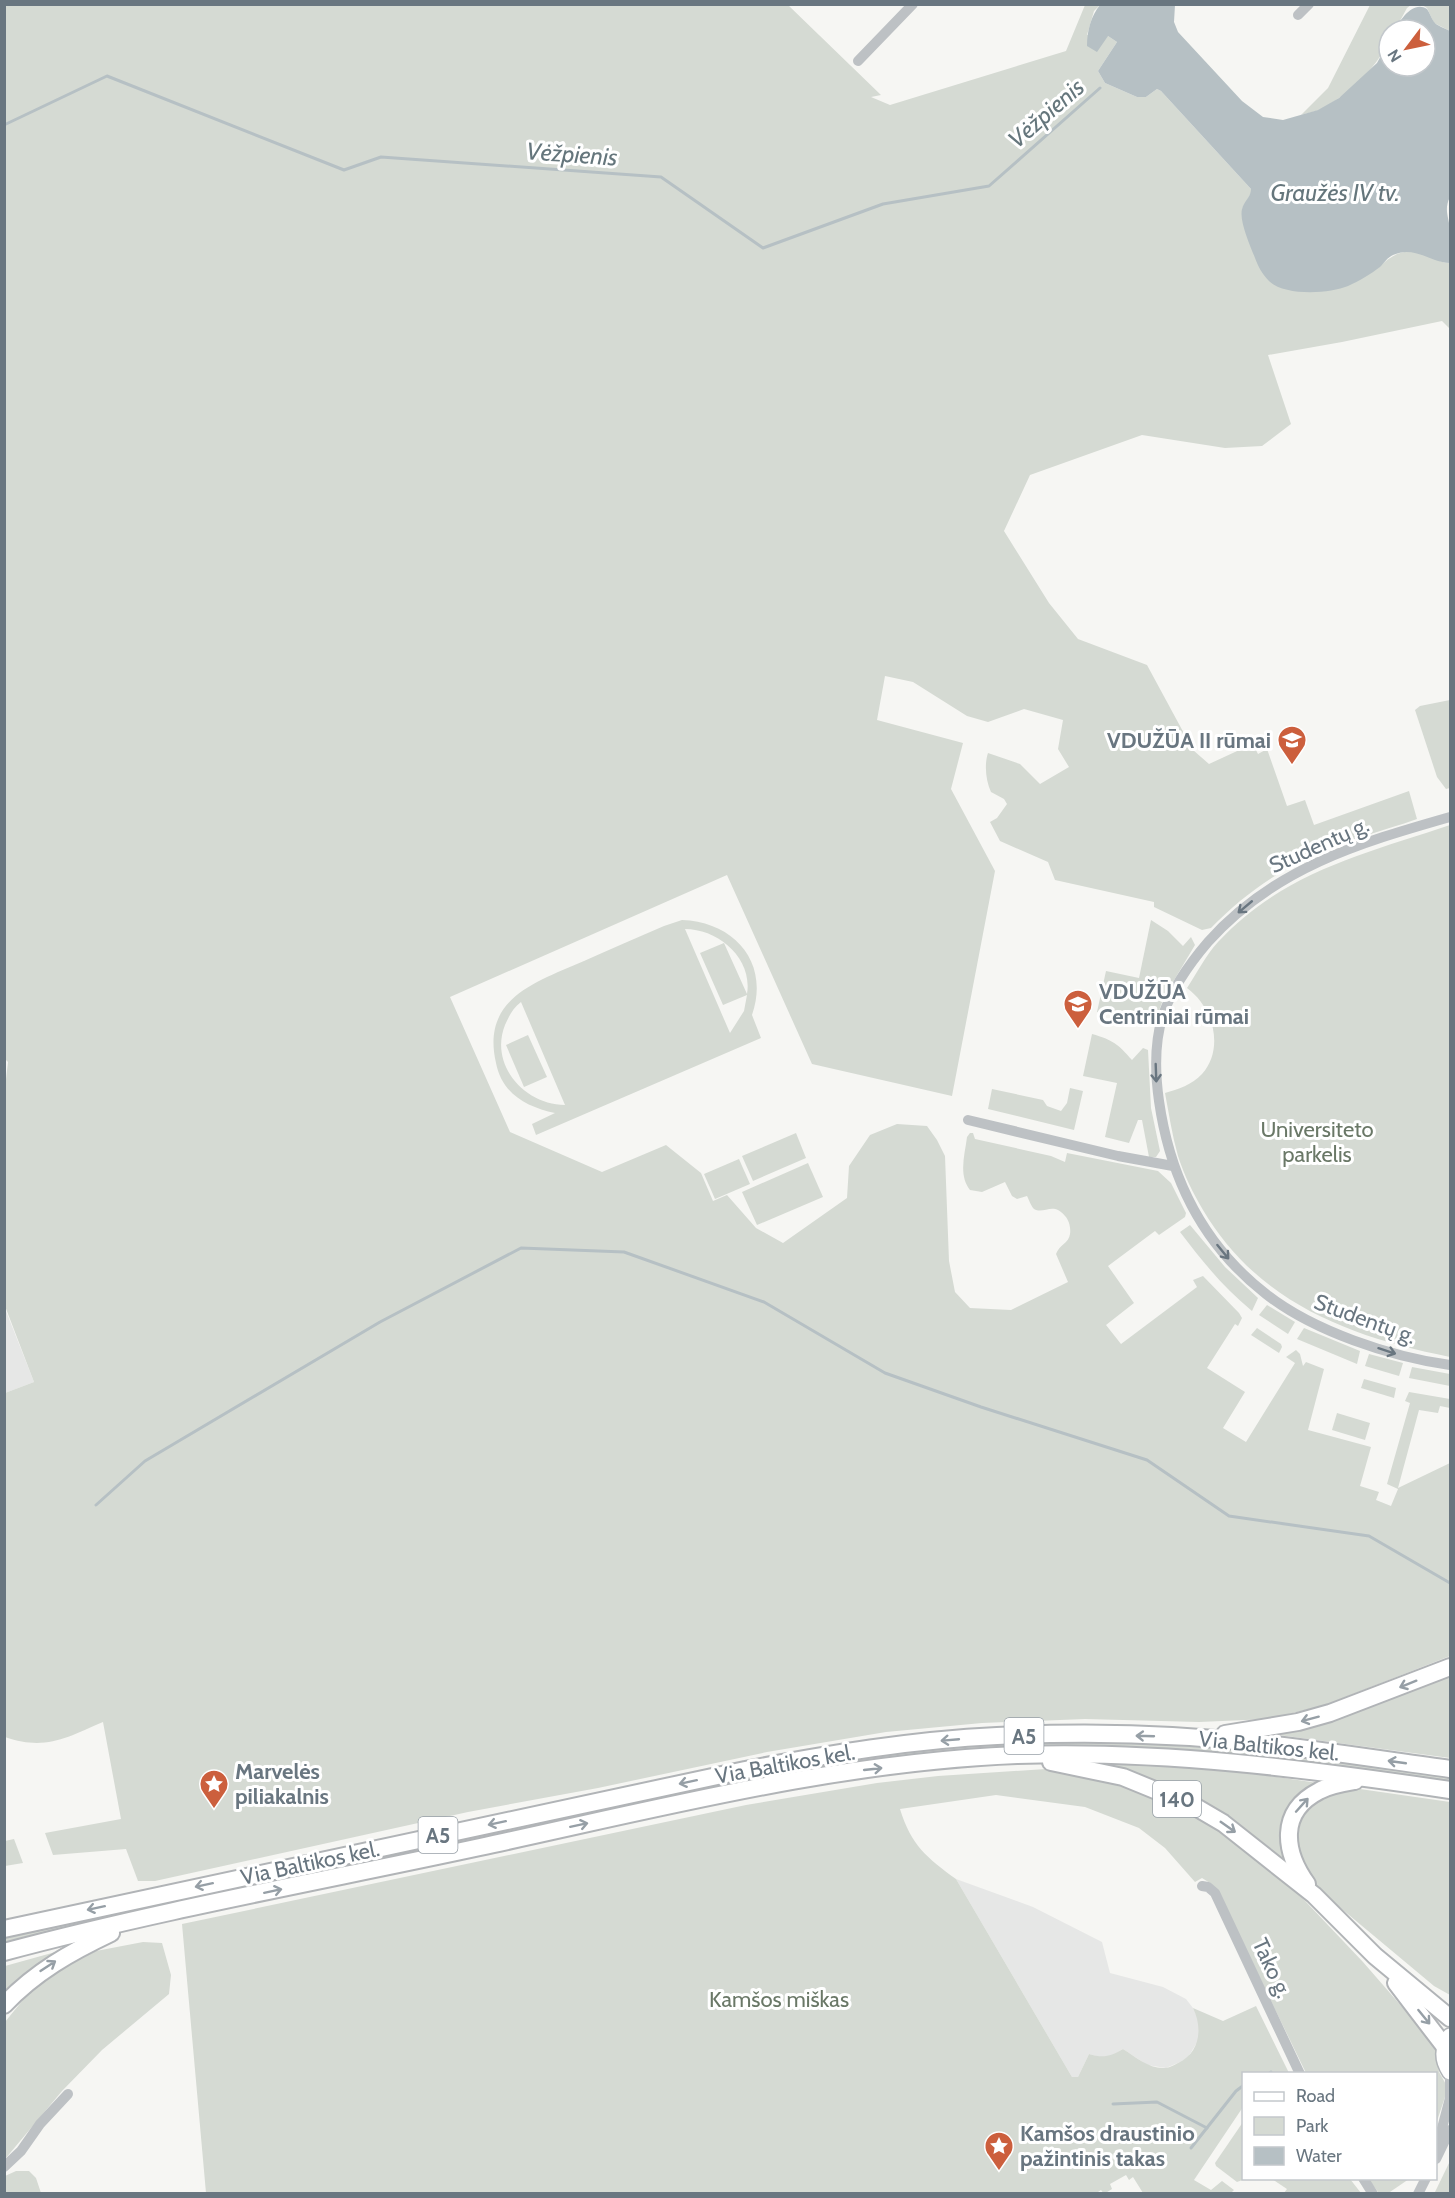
<svg xmlns="http://www.w3.org/2000/svg" width="1455" height="2198" viewBox="0 0 1455 2198" font-family="Cabin,sans-serif">
<rect width="100%" height="100%" fill="#f6f6f3"/>
<g fill="#e6e7e6">
<polygon points="4,1306 34,1382 5,1393 4,1393"/>
<polygon points="956,1879 1033,1907 1102,1942 1110,1973 1163,1987 1186,1999 1193,2008 1199,2019 1199,2039 1187,2059 1166,2068 1147,2065 1123,2049 1111,2057 1100,2057 1089,2054 1078,2077 1072,2077"/>
</g>
<g fill="#d5dad3" fill-rule="evenodd">
<path d="M5 5H788L881 95 871 97 890 105 1066 51 1085 5H1100L1094 11 1087 35 1108 36 1117 42 1098 71 1105 83 1137 97H1146L1157 89 1161 91 1251 189V193L1242 209 1378 268C1394 253 1405 247 1427 255 1437 259 1440 263 1450 263V329L1442 321 1342 342 1268 355 1291 424 1262 446 1225 448 1142 435 1030 475 1004 531 1049 603 1078 639 1147 665 1193 750 1209 764 1248 746 1255 748 1258 754 1267 749 1287 806 1305 800 1314 825 1409 791 1417 819C1383 831 1346 840 1312 856 1274 873 1240 898 1211 928L1202 930 1154 907V902L1055 880 1048 862 1000 841 990 822 997 818 1007 804 1004 799 991 792C986 781 984 765 988 753L1020 764 1040 784 1069 767 1058 749 1063 720 1024 709 988 722 967 716 913 682 885 676 877 720 963 743 951 789 995 871 952 1096 812 1064 727 875 450 997 510 1132 602 1172 666 1145 701 1173 713 1201 727 1195 756 1228 783 1243 847 1198 849 1166 870 1135 897 1124 927 1126 937 1140 945 1156 949 1261 955 1292 970 1308 1011 1310 1068 1282 1056 1254C1059 1245 1069 1243 1070 1234 1071 1228 1069 1220 1065 1216 1053 1201 1044 1215 1034 1209 1031 1206 1029 1200 1027 1196L1017 1199 1012 1196 1005 1182 982 1192 970 1190C958 1175 965 1154 967 1137L970 1133H973L975 1139 1051 1156 1065 1162 1067 1153 1158 1171 1171 1183 1186 1213 1185 1217 1159 1235 1155 1231 1108 1266 1134 1303 1106 1325 1121 1344 1197 1287 1193 1280 1203 1276 1239 1313 1242 1318 1238 1326 1235 1324 1207 1368 1245 1392 1223 1428 1246 1442 1295 1363 1286 1357 1296 1350 1300 1354 1303 1366 1306 1362 1324 1369 1308 1430 1371 1447 1360 1486 1379 1492 1376 1500 1391 1506 1398 1489 1387 1484 1410 1403 1405 1401 1409 1392 1450 1399V1408L1440 1406 1438 1413 1419 1410 1398 1488 1450 1463V1656L1325 1705 1269 1719 1199 1722 1085 1719 982 1723 886 1732 767 1752 598 1788 468 1812 155 1881H138L126 1849 53 1855 45 1833 121 1819 103 1722C66 1738 45 1751 5 1737V1393L34 1382 5 1306 4 1096 8 1062 4 1058Z"/>
<path d="M1370 5H1411L1407 8 1395 30H1389C1389 60 1345 98 1319 110 1314 112 1307 113 1301 115L1328 88Z"/>
<polygon points="1422,5 1450,5 1450,31 1434,23 1427,8"/>
<polygon points="1450,700 1450,788 1446,789 1437,777 1415,710 1420,706"/>
<path d="M1450 825V1357C1350 1337 1258 1303 1203 1210 1193 1193 1184 1175 1178 1156 1172 1135 1169 1114 1165 1093 1178 1089 1192 1085 1202 1074 1225 1048 1213 1007 1187 988 1197 973 1206 955 1218 942 1283 872 1364 854 1450 825Z"/>
<path d="M682 920C735 922 770 963 752 1015L761 1038 536 1135 532 1124 555 1113C527 1107 502 1094 496 1063 481 998 536 982 584 961 610 949 637 938 664 926ZM685 929C718 929 753 958 747 994L724 943 700 953 723 1005 747 995 744 1011 730 1033ZM521 1002 565 1105C525 1105 489 1065 505 1025 509 1016 513 1008 521 1002Z"/>
<path d="M1151 920 1168 931 1183 946 1191 937 1195 945 1164 997 1156 1019 1151 1021 1147 1018 1142 1008C1126 1017 1115 1017 1097 1012L1106 971 1139 978Z"/>
<path d="M1092 1034C1113 1040 1118 1044 1132 1060L1143 1048 1148 1050 1151 1108 1160 1151 1156 1157H1149L1142 1120H1138L1129 1143 1105 1137 1117 1083 1083 1076Z"/>
<polygon points="528,1035 547,1077 524,1087 506,1045"/>
<polygon points="1070,1088 1083,1091 1074,1130 988,1109 992,1089 1043,1100 1047,1106 1061,1111 1067,1103"/>
<polygon points="796,1133 806,1158 753,1181 742,1156"/>
<polygon points="739,1159 750,1184 715,1199 704,1174"/>
<polygon points="808,1163 823,1197 757,1225 742,1192"/>
<path d="M1190 1225 1225 1267 1258 1298 1252 1311C1223 1287 1202 1261 1180 1232Z"/>
<polygon points="1267,1305 1295,1322 1288,1334 1259,1315"/>
<polygon points="1257,1328 1281,1344 1282,1347 1279,1353 1251,1335"/>
<polygon points="1304,1328 1360,1351 1357,1364 1297,1339"/>
<polygon points="1369,1354 1403,1363 1399,1376 1365,1366"/>
<polygon points="1412,1367 1450,1374 1450,1386 1409,1378"/>
<polygon points="1364,1379 1396,1388 1394,1398 1361,1388"/>
<polygon points="1337,1413 1370,1423 1365,1440 1332,1430"/>
<polygon points="1450,1674 1450,1758 1271,1734"/>
<polygon points="1121,1742 1252,1751 1450,1777 1450,1783 1254,1757 902,1758 5,1944 4,1937 52,1925 673,1792 832,1762 901,1752 1014,1743"/>
<polygon points="1100,1763 1180,1766 1256,1774 1450,1802 1450,1995 1434,1986 1325,1895 1279,1859 1165,1786"/>
<path d="M1046 1769 1084 1774 1118 1781 1186 1810 1229 1835 1290 1885 1363 1962 1430 2039 1435 2048 1439 2072 1448 2088 1436 2124V2074L1306 2073 1219 1894 1210 1883 1202 1878 1195 1882 1165 1848 1139 1828 1085 1807 996 1795 900 1809C911 1845 927 1858 956 1879L1072 2077H1078L1089 2054C1103 2058 1110 2057 1123 2049 1136 2057 1149 2069 1165 2068 1169 2068 1174 2065 1178 2063 1200 2053 1203 2028 1193 2008L1223 2021 1256 2006 1289 2073 1244 2074 1243 2107 1194 2180 1211 2190 1222 2181 1234 2190 1231 2193H1143L1133 2177 1129 2180 1126 2175 1110 2184 1112 2189 1104 2194 1101 2190 1095 2194 1092 2192 1089 2194 206 2193 182 1924 746 1805 877 1783 938 1776Z"/>
<polygon points="14,1839 23,1863 5,1866 5,1841"/>
<polygon points="143,1942 162,1943 171,1975 169,1994 102,2050 62,2091 5,2159 5,2022 27,1995 56,1972 96,1951"/>
<polygon points="59,1951 21,1977 5,1995 5,1966"/>
<polygon points="1243,2122 1245,2179 1237,2182 1216,2166 1215,2163"/>
<polygon points="1450,2161 1450,2193 1435,2193 1435,2192"/>
<polygon points="16,2171 29,2171 36,2178 41,2193 5,2193 5,2176"/>
<polygon points="1272,2179 1350,2179 1361,2193 1284,2193 1287,2189"/>
<polygon points="1368,2179 1409,2179 1387,2194 1379,2193"/>
</g>
<path fill="#b6c0c4" d="M1100 5H1175L1174 22 1178 32 1242 101 1263 117 1283 120 1318 110 1339 98 1377 63 1389 41V66H1425V30H1395C1400 20 1413 0 1427 9 1430 13 1431 18 1434 22 1437 26 1445 28 1450 31V197C1443 211 1450 218 1450 232 1451 242 1451 252 1450 263 1431 263 1415 245 1393 255 1388 257 1384 263 1380 267 1371 274 1359 281 1348 286 1329 294 1284 296 1269 281 1262 274 1258 266 1255 258 1250 245 1239 221 1242 209 1244 201 1251 197 1251 189L1161 91 1157 89 1146 97H1137L1105 83 1098 71 1117 42 1108 36 1097 52 1087 46C1087 31 1091 16 1100 5Z"/>
<g fill="none" stroke-linecap="round" stroke-linejoin="round">
<g stroke="#b6c0c4" stroke-width="3">
<polyline points="4,125 107,76 344,170 381,157 661,177 763,248 883,204 989,186 1100,88"/>
<polyline points="96,1505 145,1461 380,1322 521,1248 624,1252 764,1302 885,1373 981,1407 1147,1460 1229,1516 1369,1536 1450,1583"/>
<polyline points="1268,2074 1271,2072"/>
<polyline points="1113,2104 1157,2102 1207,2128"/>
<polyline points="1191,2148 1236,2091 1244,2085"/>
</g>
<g stroke="#b1b5b8" stroke-width="18">
<path id="primary" d="M1450 2036C1442 2048 1442 2060 1450 2072"/>
</g>
<g stroke="#b1b4b7" stroke-width="20">
<g id="trunk">
<polyline points="1225,1734 1298,1722 1330,1713 1450,1667"/>
<polyline points="1051,1762 1123,1777 1194,1806 1223,1823 1314,1895 1375,1956 1450,2018"/>
<path d="M1307 1884C1284 1852 1278 1812 1319 1791 1330 1785 1343 1783 1355 1781"/>
<path d="M4 1929 745 1770C829 1754 912 1740 997 1736 1089 1731 1183 1734 1275 1745 1333 1752 1392 1761 1450 1769"/>
<path d="M4 1952C161 1910 322 1881 480 1847 657 1809 836 1762 1017 1755 1163 1750 1307 1769 1450 1790"/>
<polyline points="1396,1983 1445,2047"/>
<path d="M4 2005C35 1972 71 1952 111 1933"/>
</g>
</g>
<g stroke="#bdc1c4" stroke-width="10">
<polyline points="1298,15 1309,4"/>
<polyline points="858,61 913,4"/>
<path d="M1450 817C1359 843 1274 868 1208 942 1190 963 1172 989 1163 1015 1154 1043 1155 1073 1159 1101 1170 1178 1203 1245 1266 1294 1313 1331 1391 1357 1450 1365"/>
<polyline points="968,1120 1118,1156 1173,1166"/>
<polyline points="1202,1886 1208,1887 1215,1893 1300,2074"/>
<polyline points="1436,2151 1450,2098 1450,2072"/>
<polyline points="1436,2159 1450,2130"/>
<polyline points="4,2167 21,2151 40,2124 68,2094"/>
<polyline points="1363,2178 1373,2194"/>
<polyline points="1418,2194 1426,2178"/>
</g>
<use href="#primary" stroke="#fff" stroke-width="15"/>
<use href="#trunk" stroke="#fff" stroke-width="16"/>
</g>
<defs><path id="oneway-shaft" d="M-6 0H5M1.5-3L5.5 0L1.5 3" fill="none" stroke-width="1.6" stroke-linecap="round" stroke-linejoin="round" transform="scale(1.5)"/></defs>
<g stroke="#697680">
<use href="#oneway-shaft" transform="translate(1245 907) rotate(140)"/>
<use href="#oneway-shaft" transform="translate(1156 1073) rotate(88)"/>
<use href="#oneway-shaft" transform="translate(1223 1252) rotate(51)"/>
<use href="#oneway-shaft" transform="translate(1387 1351) rotate(18)"/>
</g>
<g stroke="#969fa6">
<use href="#oneway-shaft" transform="translate(1408 1684) rotate(158)"/>
<use href="#oneway-shaft" transform="translate(1310 1719) rotate(165)"/>
<use href="#oneway-shaft" transform="translate(1145 1736) rotate(-178)"/>
<use href="#oneway-shaft" transform="translate(950 1740) rotate(175)"/>
<use href="#oneway-shaft" transform="translate(1397 1762) rotate(-172)"/>
<use href="#oneway-shaft" transform="translate(873 1769) rotate(-6)"/>
<use href="#oneway-shaft" transform="translate(688 1782) rotate(168)"/>
<use href="#oneway-shaft" transform="translate(1302 1805) rotate(-48)"/>
<use href="#oneway-shaft" transform="translate(497 1823) rotate(168)"/>
<use href="#oneway-shaft" transform="translate(579 1825) rotate(-12)"/>
<use href="#oneway-shaft" transform="translate(1228 1827) rotate(35)"/>
<use href="#oneway-shaft" transform="translate(204 1885) rotate(168)"/>
<use href="#oneway-shaft" transform="translate(273 1891) rotate(-12)"/>
<use href="#oneway-shaft" transform="translate(96 1908) rotate(168)"/>
<use href="#oneway-shaft" transform="translate(48 1966) rotate(-33)"/>
<use href="#oneway-shaft" transform="translate(1424 2017) rotate(51)"/>
</g>
<defs>
<g id="university-pin" transform="scale(1.5)"><path d="M0 17L-7.5 6A9.5 9.5 0 1 1 7.5 6Z" fill="#cc5f3d" stroke="#fff"/><path d="M0-5L7-2L0 1L-7-2ZM-4 1L0 2.5L4 1V4Q0 6-4 4Z" fill="#fff"/></g>
<g id="sight-pin" transform="scale(1.5)"><path d="M0 17L-7.5 6A9.5 9.5 0 1 1 7.5 6Z" fill="#cc5f3d" stroke="#fff"/><path d="M0-6L1.8-2.2L6-1.7L2.9 1.2L3.7 5.4L0 3.3L-3.7 5.4L-2.9 1.2L-6-1.7L-1.8-2.2Z" fill="#fff"/></g>
</defs>
<g fill-rule="evenodd">
<use href="#university-pin" x="1292" y="740"/>
<use href="#university-pin" x="1078" y="1004"/>
<use href="#sight-pin" x="214" y="1784"/>
<use href="#sight-pin" x="999" y="2146"/>
</g>
<g text-anchor="middle" dominant-baseline="central" stroke-width="6" stroke-linejoin="round" paint-order="stroke">
<g fill="#fff" stroke="#969fa6" stroke-width="1.5">
<rect x="1004.5" y="1718" width="39" height="36" rx="4.5"/>
<rect x="1153" y="1781" width="48" height="36" rx="4.5"/>
<rect x="418.5" y="1817" width="39" height="36" rx="4.5"/>
</g>
<g font-size="21" font-weight="bold" fill="#697680">
<text x="1024" y="1736">A5</text>
<text x="1177" y="1799">140</text>
<text x="438" y="1835">A5</text>
</g>
<g font-size="22" font-weight="bold" fill="#697680" stroke="#fff" text-anchor="start">
<text x="1271" y="740" text-anchor="end">VDUŽŪA II rūmai</text>
<text x="1099" y="991">VDUŽŪA<tspan x="1099" dy="25">Centriniai rūmai</tspan></text>
<text x="235" y="1771">Marvelės<tspan x="235" dy="25">piliakalnis</tspan></text>
<text x="1020" y="2133">Kamšos draustinio<tspan x="1020" dy="25">pažintinis takas</tspan></text>
</g>
<g font-size="22" fill="#697680" stroke="#fff">
<text transform="translate(1319 845) rotate(-24)">Studentų g.</text>
<text transform="translate(1365 1319) rotate(20)">Studentų g.</text>
<text transform="translate(1269 1746) rotate(6)">Via Baltikos kel.</text>
<text transform="translate(785 1764) rotate(-10)">Via Baltikos kel.</text>
<text transform="translate(310 1863) rotate(-12)">Via Baltikos kel.</text>
<text transform="translate(1272 1968) rotate(65)">Tako g.</text>
</g>
<g font-size="22" fill="#6a7867" stroke="#fff">
<text x="1317" y="1129">Universiteto<tspan x="1317" dy="25">parkelis</tspan></text>
<text x="779" y="1999">Kamšos miškas</text>
</g>
<g font-size="24" font-style="italic" fill="#65767c" stroke="#fff">
<text transform="translate(1046 113) rotate(-41)">Vėžpienis</text>
<text transform="translate(572 154) rotate(4)">Vėžpienis</text>
<text x="1335" y="192">Graužės IV tv.</text>
</g>
</g>
<rect width="1455" height="2198" fill="none" stroke="#697680" stroke-width="12"/>
<rect x="1242" y="2072" width="195" height="108" fill="#ffffff" stroke="#c3c8cc" stroke-width="1.5"/>
<rect x="1254" y="2092" width="30" height="9" fill="#ffffff" stroke="#c3c8cc" stroke-width="1.5"/>
<text x="1296" y="2102" font-size="18" fill="#697680">Road</text>
<rect x="1254" y="2117" width="30" height="18" fill="#d5dad3" stroke="#c3c8cc" stroke-width="1.5"/>
<text x="1296" y="2132" font-size="18" fill="#697680">Park</text>
<rect x="1254" y="2147" width="30" height="18" fill="#b6c0c4" stroke="#c3c8cc" stroke-width="1.5"/>
<text x="1296" y="2162" font-size="18" fill="#697680">Water</text>
<g transform="translate(1407 48) rotate(238)"><circle r="28" fill="#ffffff" stroke="#c3c8cc" stroke-width="1.5"/>
<path d="M0-4.5L10 22L0 15L-10 22Z" fill="#cc5f3d"/>
<text y="-9" font-size="16" font-weight="bold" text-anchor="middle" fill="#697680">N</text>
</g>
</svg>
